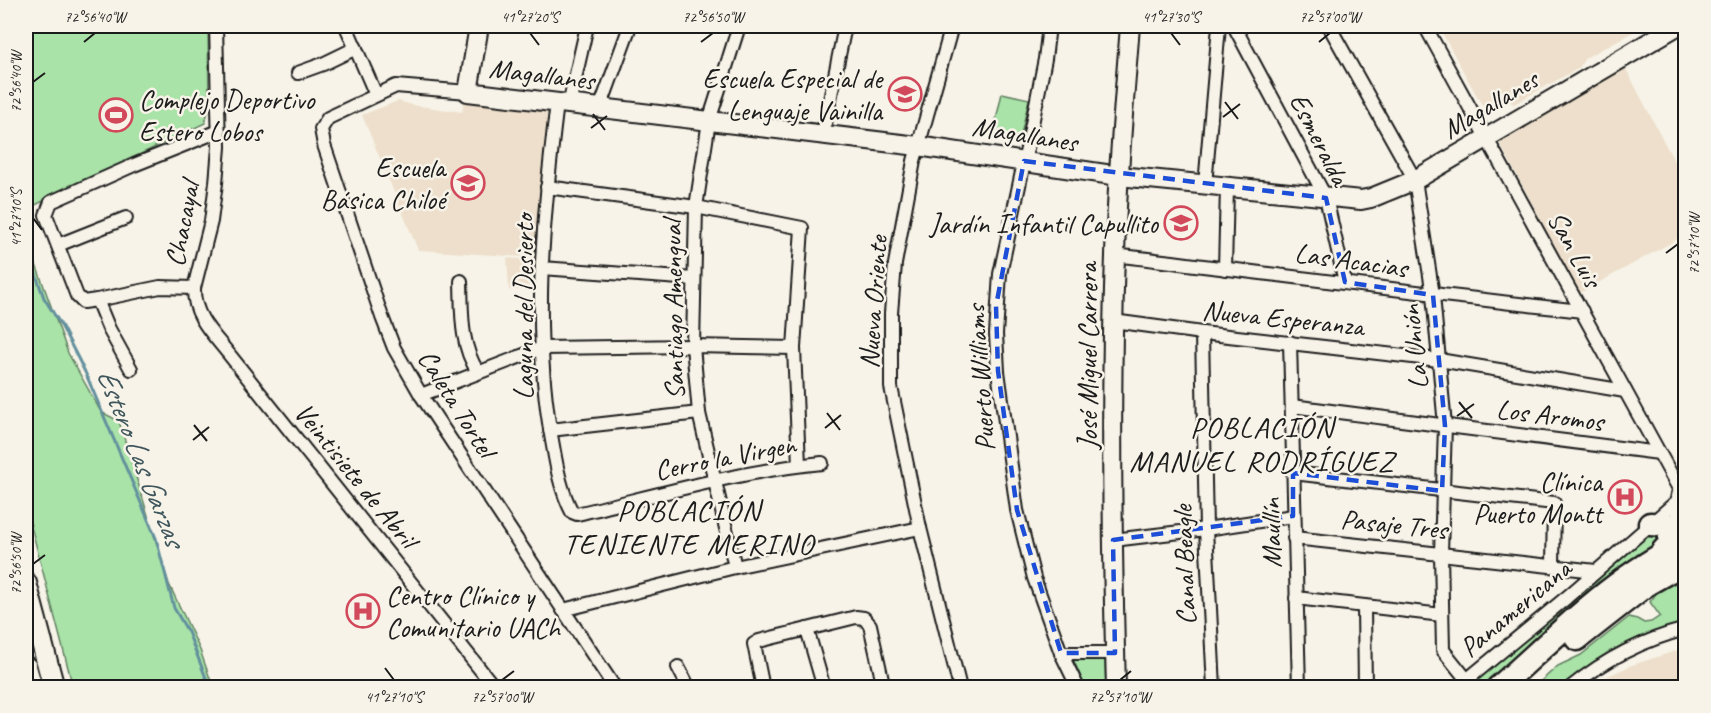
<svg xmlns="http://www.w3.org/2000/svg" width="1711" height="713" viewBox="0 0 1711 713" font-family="Caveat,sans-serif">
<rect width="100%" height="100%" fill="#f7f3e8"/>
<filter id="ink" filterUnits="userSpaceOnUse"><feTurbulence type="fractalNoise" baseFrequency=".0167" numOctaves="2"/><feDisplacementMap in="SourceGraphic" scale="12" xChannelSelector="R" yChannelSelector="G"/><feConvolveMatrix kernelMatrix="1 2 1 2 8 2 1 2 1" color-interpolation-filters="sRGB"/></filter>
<g filter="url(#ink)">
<g fill="#eddfcb">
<polygon points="1438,26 1644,26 1585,58 1579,68 1514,104 1510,102 1487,114"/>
<polygon points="1625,67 1685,182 1685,235 1580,293 1497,138"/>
<polygon points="398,101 412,105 462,112 464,101 549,112 553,117 539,258 418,250 362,115"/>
<polygon points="507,258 532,260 531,290 509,290"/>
<polygon points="1685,648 1685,687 1592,687 1606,677 1632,665"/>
</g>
<g fill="#a9e3a8" stroke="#628062" stroke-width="1.5">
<polygon points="26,26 208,26 209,108 205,123 33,206 26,221"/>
<polygon points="1002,93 1029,99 1019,144 992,138"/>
<polygon points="26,237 68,353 101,412 119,421 169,584 200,650 213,687 73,687 26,507"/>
<path d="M1655 528 1663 541C1597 580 1543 638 1485 687L1465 688Z"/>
<polygon points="1685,571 1685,625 1629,643 1594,664 1562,687 1533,688 1558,666 1581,655 1629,617 1637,619 1644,623 1651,622 1660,616 1650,602 1660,588"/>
<polygon points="1076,658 1105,659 1106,687 1085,687 1074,661"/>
</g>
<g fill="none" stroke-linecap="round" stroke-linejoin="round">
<g stroke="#63909d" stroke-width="3">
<polyline points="26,174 26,183"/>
<polyline points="26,246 44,298 61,325 85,372 156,538 174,608 188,632 210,688"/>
</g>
<g stroke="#1c1c1c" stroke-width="16">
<g id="street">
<path d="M216 26 219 147 216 183 211 221 194 288C193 315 212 333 228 353L495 688"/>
<polyline points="346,26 376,95"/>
<polyline points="952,26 914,161 895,264 891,313 891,387 920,528 960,688"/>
<polyline points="1049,26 1045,59 1028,144 1000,274 996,334 998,371 1017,510 1034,578 1061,653 1115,653"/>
<polyline points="1234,26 1326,198 1345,282"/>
<polyline points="1329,26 1415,180 1433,295 1445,426 1441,553 1443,650 1467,680"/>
<polyline points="1425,26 1683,496"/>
<polyline points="298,73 323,64 356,48"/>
<polyline points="468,92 396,86 328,118 321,129 324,145 382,317 394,348 421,395 615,688"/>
<path d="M557 103C543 216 531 333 553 446 557 469 561 491 572 512L577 514C658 495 739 471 822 463"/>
<polyline points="569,105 587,26"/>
<polyline points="600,108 630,26"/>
<polyline points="823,134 845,26"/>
<polyline points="1205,185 1219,26"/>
<polyline points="547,187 696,207 802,228 794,348 799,465"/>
<polyline points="58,245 126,218"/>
<path d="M1115 255C1270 274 1426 294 1582 311"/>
<polyline points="542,268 694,279"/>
<polyline points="1225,269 1227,187"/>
<path d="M461 281C462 313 460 345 478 372"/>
<polyline points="97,300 160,287 194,288"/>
<polyline points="1113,321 1202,333 1439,360 1625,391"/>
<polyline points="1202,333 1206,529 1214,688"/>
<polyline points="1290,342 1299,688"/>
<polyline points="131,369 109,329 97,300 83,302 77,296 46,215 51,202 134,165 219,131"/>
<polyline points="421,395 542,348 693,346 794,348"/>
<polyline points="1292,406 1659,453"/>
<polyline points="550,430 699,413"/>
<polyline points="1293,473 1554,503 1553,566"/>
<polyline points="1294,538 1596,571"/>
<polyline points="1113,540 1206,529 1293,516"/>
<polyline points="735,567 699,413 693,346 696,207 709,121 739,26"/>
<polyline points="1296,598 1442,615"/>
<polyline points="1364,606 1365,688"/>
<polyline points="563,610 735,567 920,528"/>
<polyline points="807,629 824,688"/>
<polyline points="1061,653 1078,688"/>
<polyline points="678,667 689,688"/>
<polyline points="763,688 754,644 759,641 856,617 864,618 870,625 884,688"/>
<polyline points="1457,688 1566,598 1683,496"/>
<path d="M1570 688C1604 660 1642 640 1686 629"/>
</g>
</g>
<g stroke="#1c1c1c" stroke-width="22">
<g id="secondary">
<polyline points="479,26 468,92 918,146 1119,176 1361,200 1371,198 1415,180 1677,26"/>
<path d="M1116 688C1112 544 1110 400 1115 256 1117 179 1124 102 1130 26"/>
</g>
</g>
<g stroke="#1c1c1c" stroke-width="24">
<g id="primary">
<polyline points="26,583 54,688"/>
<polyline points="26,667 32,688"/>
</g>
</g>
<g stroke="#1c1c1c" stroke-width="27">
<g id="highway">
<polyline points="1650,524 1666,525 1670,535 1670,544"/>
<path d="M1663 551C1680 534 1685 519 1683 496"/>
<polyline points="1577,639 1647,584 1686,562"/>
<path d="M1498 688C1557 636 1614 576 1686 542"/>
</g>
</g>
<use href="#street" stroke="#f7f3e8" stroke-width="12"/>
<use href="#secondary" stroke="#f7f3e8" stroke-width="18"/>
<use href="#primary" stroke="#f7f3e8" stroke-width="20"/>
<use href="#highway" stroke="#f7f3e8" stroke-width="22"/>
</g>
</g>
<path fill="none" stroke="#1d4ed8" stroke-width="4.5" stroke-dasharray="12 8" stroke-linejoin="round" d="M1024 161 1326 198 1345 282 1433 295 1445 426 1442 491 1293 473V516L1113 540 1115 653H1061L1017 510 998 371 996 306Z"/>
<path fill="none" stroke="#1c1c1c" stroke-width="2" d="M530 33 539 45M1171 33 1180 45M84 42 95 33M701 42 713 33M1319 42 1330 33M33 82 45 73M1225 102 1238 119M593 114 605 130M1223 117 1240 104M591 128 607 116M33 218 42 230M1666 253 1678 244M1459 402 1472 418M827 413 840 430M1457 416 1474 404M194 425 207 441M825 428 841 415M193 440 209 427M33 564 45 555M385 668 394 680M502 680 514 671M1120 680 1131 671"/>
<defs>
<g id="school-ring" transform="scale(1.725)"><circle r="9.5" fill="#f7f3e8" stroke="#d1495b" stroke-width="1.5"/><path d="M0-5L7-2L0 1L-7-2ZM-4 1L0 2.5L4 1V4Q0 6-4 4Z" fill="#d1495b"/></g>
<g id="stadium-ring" transform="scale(1.725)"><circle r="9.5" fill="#f7f3e8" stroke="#d1495b" stroke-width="1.5"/><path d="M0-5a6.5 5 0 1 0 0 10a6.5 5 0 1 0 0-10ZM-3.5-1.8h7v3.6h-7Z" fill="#d1495b"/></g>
<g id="hospital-ring" transform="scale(1.725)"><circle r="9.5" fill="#f7f3e8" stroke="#d1495b" stroke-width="1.5"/><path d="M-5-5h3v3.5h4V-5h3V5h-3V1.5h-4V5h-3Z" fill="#d1495b"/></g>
</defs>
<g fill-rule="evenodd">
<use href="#school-ring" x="905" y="94"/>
<use href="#stadium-ring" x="116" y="115"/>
<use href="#school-ring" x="468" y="183"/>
<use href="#school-ring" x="1181" y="223"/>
<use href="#hospital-ring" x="1625" y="497"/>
<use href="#hospital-ring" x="363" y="611"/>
</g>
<g text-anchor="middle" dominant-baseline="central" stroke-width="5" stroke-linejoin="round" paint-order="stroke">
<g font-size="28" fill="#1c1c1c" stroke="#f7f3e8">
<text transform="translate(542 74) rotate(7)">Magallanes</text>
<text transform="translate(1490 104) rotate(-31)">Magallanes</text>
<text transform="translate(1025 134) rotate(9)">Magallanes</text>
<text transform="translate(1320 139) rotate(63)">Esmeralda</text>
<text transform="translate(182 224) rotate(-79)">Chacayal</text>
<text transform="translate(1575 249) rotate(61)">San Luis</text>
<text transform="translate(1351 260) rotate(8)">Las Acacias</text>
<text transform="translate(873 302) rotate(-86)">Nueva Oriente</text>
<text transform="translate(523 307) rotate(-90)">Laguna del Desierto</text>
<text transform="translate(673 310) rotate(-91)">Santiago Amengual</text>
<text transform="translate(1283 318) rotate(6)">Nueva Esperanza</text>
<text transform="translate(1414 347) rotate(-96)">La Unión</text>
<text transform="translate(1087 356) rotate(-90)">José Miguel Carrera</text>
<text transform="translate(980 378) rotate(-94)">Puerto Williams</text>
<text transform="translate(457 403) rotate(58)">Caleta Tortel</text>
<text transform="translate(1550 415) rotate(7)">Los Aromos</text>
<text transform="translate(725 457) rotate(-11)">Cerro la Virgen</text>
<text transform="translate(356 475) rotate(51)">Veintisiete de Abril</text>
<text transform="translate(1394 524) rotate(6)">Pasaje Tres</text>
<text transform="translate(1271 533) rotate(-91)">Maullín</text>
<text transform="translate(1184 565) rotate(-92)">Canal Beagle</text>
<text transform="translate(1515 608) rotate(-40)">Panamericana</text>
</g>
<g font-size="28" fill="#1c1c1c" stroke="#f7f3e8" text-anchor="end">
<text x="882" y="78">Escuela Especial de<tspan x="882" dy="32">Lenguaje Vainilla</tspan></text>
<text x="139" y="99" text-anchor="start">Complejo Deportivo<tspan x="139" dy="32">Estero Lobos</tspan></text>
<text x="445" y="167">Escuela<tspan x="445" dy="32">Básica Chiloé</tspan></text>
<text x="1158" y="223">Jardín Infantil Capullito</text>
<text x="1602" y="481">Clínica<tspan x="1602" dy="32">Puerto Montt</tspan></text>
<text x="386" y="595" text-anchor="start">Centro Clínico y<tspan x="386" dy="32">Comunitario UACh</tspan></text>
</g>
<g font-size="30" letter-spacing="1.5" fill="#1c1c1c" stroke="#f7f3e8">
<text x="1262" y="427">POBLACIÓN<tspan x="1262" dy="34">MANUEL RODRÍGUEZ</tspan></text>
<text x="689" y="510">POBLACIÓN<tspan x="689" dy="34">TENIENTE MERINO</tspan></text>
</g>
<g font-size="30" font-style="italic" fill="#3f565c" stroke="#f7f3e8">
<text transform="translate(141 457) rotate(68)">Estero Las Garzas</text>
</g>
</g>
<rect width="1711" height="713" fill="none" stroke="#f7f3e8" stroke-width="66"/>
<rect x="33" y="33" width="1645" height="647" fill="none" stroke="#1c1c1c" stroke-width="2"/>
<g font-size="15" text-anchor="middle" fill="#1c1c1c">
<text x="95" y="22">72°56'40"W</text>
<text x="530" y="22">41°27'20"S</text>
<text x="713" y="22">72°56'50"W</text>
<text x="1171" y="22">41°27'30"S</text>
<text x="1330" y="22">72°57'00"W</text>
<text transform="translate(16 82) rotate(-90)" y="5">72°56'40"W</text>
<text transform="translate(16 218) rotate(-90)" y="5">41°27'10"S</text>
<text transform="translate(1694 244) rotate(-90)" y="5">72°57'10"W</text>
<text transform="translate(16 564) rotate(-90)" y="5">72°56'50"W</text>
<text x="394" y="702">41°27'10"S</text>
<text x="502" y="702">72°57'00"W</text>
<text x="1120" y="702">72°57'10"W</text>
</g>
</svg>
